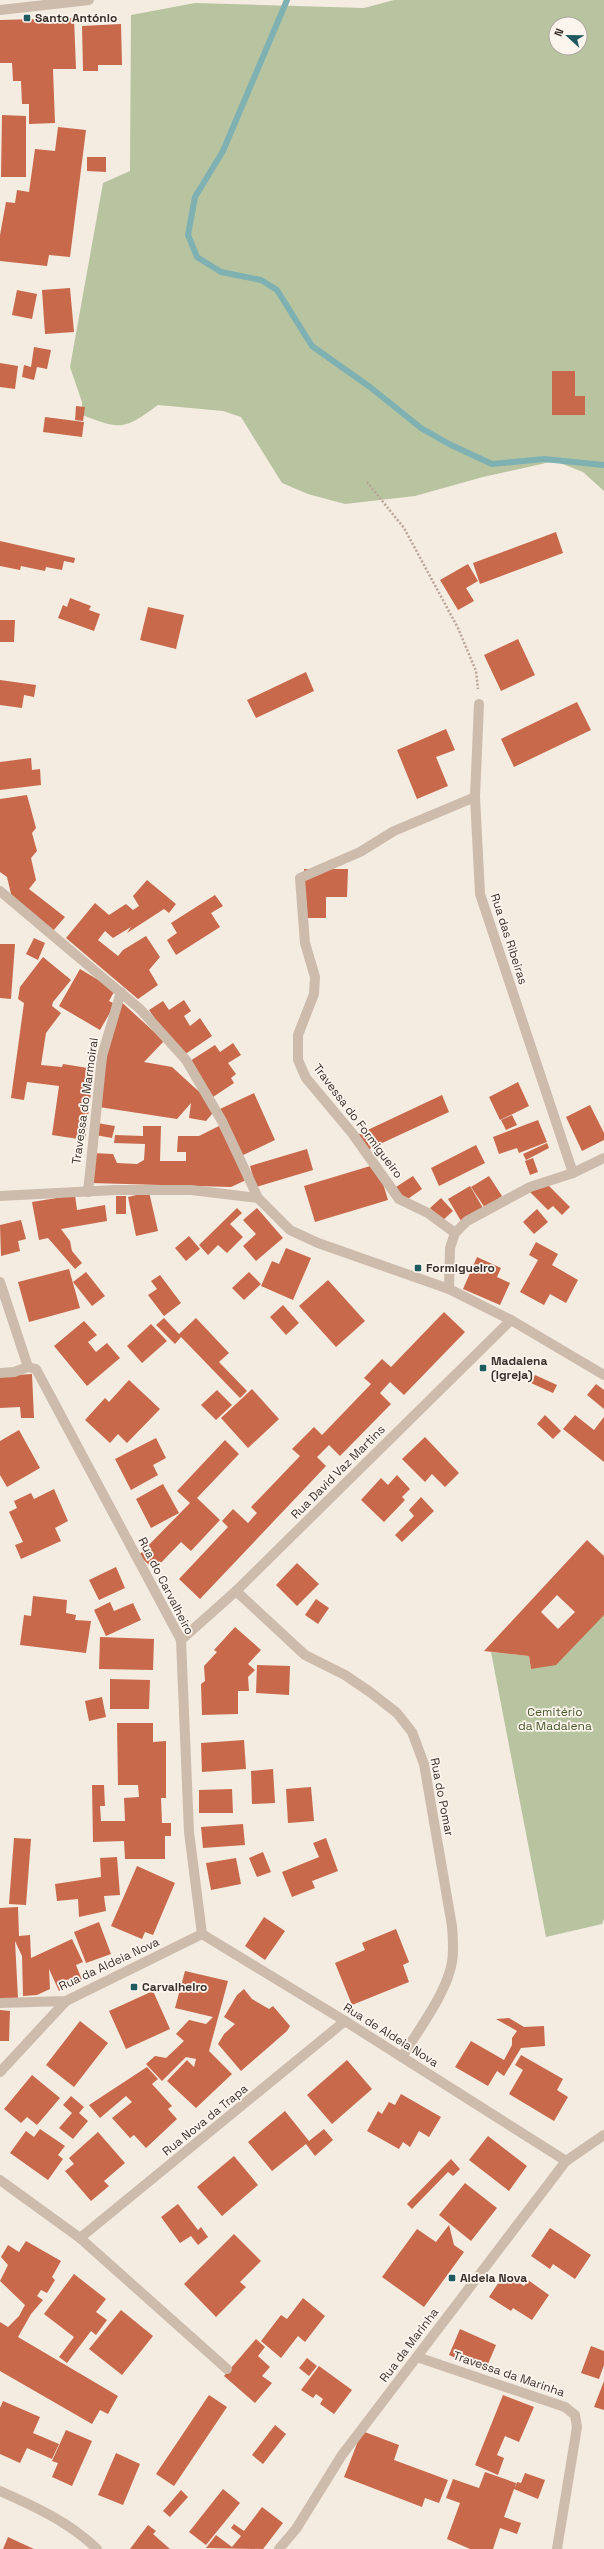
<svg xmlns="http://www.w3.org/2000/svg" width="604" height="2549" viewBox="0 0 604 2549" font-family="'Space Grotesk',sans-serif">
<rect width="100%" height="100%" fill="#f4ebe1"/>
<g fill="#b8c4a0" fill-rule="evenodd">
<path d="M394 0H604V491L583 472 555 461 483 477 415 496 345 504 308 494 282 483 241 417 223 411 158 405C124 430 121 430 82 415V402L70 367 103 183 130 171 131 15 195 3 364 8ZM556 24H580V48H556Z"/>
<polygon points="604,1615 604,1919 602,1924 546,1937 491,1652 529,1656 531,1669"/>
</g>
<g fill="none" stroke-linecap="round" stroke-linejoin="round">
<polyline stroke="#7fb0b2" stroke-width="6" points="287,0 223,151 195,197 188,235 197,257 221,272 261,280 277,290 312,346 370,387 421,428 449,444 492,464 544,459 604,465"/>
</g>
<g fill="#c8694b" fill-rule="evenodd">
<polygon points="74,18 76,69 53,69 55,123 29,124 29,104 22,104 21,81 13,81 12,63 0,63 0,20"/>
<polygon points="121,24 122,65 98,65 98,71 83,71 82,26"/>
<polygon points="2,115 26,116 26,177 1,177"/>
<polygon points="58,127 86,130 70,257 49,255 47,266 0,261 0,235 6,202 15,203 17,190 29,192 35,149 55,151"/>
<polygon points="87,157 106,157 106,172 87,171"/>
<polygon points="70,288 74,332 45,334 42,290"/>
<polygon points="17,290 37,294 32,319 12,315"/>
<polygon points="34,347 51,350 47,369 37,367 34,380 22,377 24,365 31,367"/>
<polygon points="0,363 18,366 15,389 0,387"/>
<polygon points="552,371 575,371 575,396 585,396 585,415 552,415"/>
<polygon points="76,406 85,407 83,421 75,420"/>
<polygon points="45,417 84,422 82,437 43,432"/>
<polygon points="556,532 563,553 480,584 473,563"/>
<polygon points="0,541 75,558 74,563 64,561 62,570 46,567 45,571 21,566 20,570 0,566"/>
<polygon points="468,564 478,581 466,588 474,601 458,610 440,580"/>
<polygon points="70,598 91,606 89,610 100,614 94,631 58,618 63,605 67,607"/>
<polygon points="148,607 184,615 176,649 140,640"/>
<polygon points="0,620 15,620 14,642 0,642"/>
<polygon points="518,639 535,675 501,691 484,655"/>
<polygon points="306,672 314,691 256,718 247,700"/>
<polygon points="0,680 36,685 34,697 24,695 22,708 0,705"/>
<polygon points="577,702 591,730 514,767 501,739"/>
<polygon points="446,729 455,750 436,757 448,786 417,799 397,750"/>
<polygon points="31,758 32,770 40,769 41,785 0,790 0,762"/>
<polygon points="27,795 36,828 32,833 37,851 31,858 36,880 29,889 65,917 53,931 12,898 7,877 0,872 0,799"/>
<polygon points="304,869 348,869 347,897 326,897 326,918 303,918"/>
<polygon points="147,880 176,904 169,913 164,909 127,933 131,927 113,938 105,931 98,940 118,956 123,950 146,936 160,957 149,970 158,985 138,999 66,938 95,903 109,915 126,904 133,910 139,906 133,896"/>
<polygon points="215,895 223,906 211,913 220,927 176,955 167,940 177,933 171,923"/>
<polygon points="34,938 45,943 38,960 26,954"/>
<polygon points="0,944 15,944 11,999 0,998"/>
<polygon points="43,957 71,980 53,1002 52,1006 61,1013 46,1033 41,1065 62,1067 63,1064 94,1069 85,1140 52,1135 59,1086 27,1082 24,1100 11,1098 24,1003 18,999 20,987"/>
<polygon points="80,969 115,990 109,1001 115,1004 100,1030 59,1006"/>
<polygon points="116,997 164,1041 144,1062 172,1067 217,1108 206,1121 189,1118 191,1103 177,1119 99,1107"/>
<polygon points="184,1000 191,1011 184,1016 190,1026 200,1018 212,1036 181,1057 149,1010 163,1001 169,1010"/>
<polygon points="233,1043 241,1055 228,1063 236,1074 231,1078 234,1083 213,1097 190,1061 215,1045 220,1052"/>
<polygon points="518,1082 529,1106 500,1120 489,1097"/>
<polygon points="254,1093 275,1140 241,1156 220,1109"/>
<polygon points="442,1095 449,1112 365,1151 357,1135"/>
<polygon points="590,1105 604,1133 604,1140 582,1151 566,1117"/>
<polygon points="512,1115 517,1125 506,1130 501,1120"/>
<polygon points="538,1120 547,1142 519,1153 517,1148 499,1154 493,1137"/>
<polygon points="97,1123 115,1126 112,1138 95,1135"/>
<polygon points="143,1126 161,1126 160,1161 186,1161 186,1152 177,1152 178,1136 199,1136 219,1126 246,1180 231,1187 91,1183 92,1153 113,1154 117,1163 137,1164 144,1160 145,1144 114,1143 115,1135 143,1136"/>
<polygon points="547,1143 549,1148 526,1160 523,1154"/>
<polygon points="476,1145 485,1163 439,1186 431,1168"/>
<polygon points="307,1149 313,1170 256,1187 250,1166"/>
<polygon points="533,1158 538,1172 530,1175 525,1161"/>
<polygon points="377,1164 388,1200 315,1222 304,1186"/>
<polygon points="413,1176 422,1189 405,1201 396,1187"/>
<polygon points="489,1176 502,1196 485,1208 471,1187"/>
<polygon points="542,1179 570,1207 562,1215 553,1206 548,1210 529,1191"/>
<polygon points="470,1186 483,1208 461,1221 448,1199"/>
<polygon points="149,1192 158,1231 136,1236 128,1197"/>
<polygon points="75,1195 77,1210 105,1205 107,1221 61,1229 70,1241 72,1251 82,1263 75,1269 48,1238 39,1240 32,1202"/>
<rect x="116" y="1196" width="10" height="18"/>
<polygon points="441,1198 453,1211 442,1221 430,1208"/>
<polygon points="237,1208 242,1213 230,1224 243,1237 227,1253 218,1245 208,1255 199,1245"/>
<polygon points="257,1208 283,1238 256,1261 243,1246 256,1234 243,1220"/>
<polygon points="537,1209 548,1222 534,1234 523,1222"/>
<polygon points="21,1220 26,1239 18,1241 20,1251 1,1256 0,1225"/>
<polygon points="189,1236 200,1249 186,1261 175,1248"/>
<polygon points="536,1242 558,1254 552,1265 578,1280 566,1303 550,1294 544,1305 520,1292 538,1260 529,1255"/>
<polygon points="286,1248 311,1258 293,1300 261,1286 272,1261 279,1264"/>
<polygon points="477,1257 501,1268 497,1277 510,1283 500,1305 463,1289"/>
<polygon points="69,1269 80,1308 29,1322 18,1282"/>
<polygon points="86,1272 105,1296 92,1306 73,1282"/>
<polygon points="249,1272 261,1284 244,1300 232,1288"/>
<polygon points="160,1275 181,1303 164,1316 148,1295 157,1289 151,1281"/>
<polygon points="328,1280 365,1321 336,1347 299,1306"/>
<polygon points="283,1305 299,1323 286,1335 270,1317"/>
<polygon points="444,1312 465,1332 404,1395 390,1382 380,1393 391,1404 340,1456 329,1445 317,1457 326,1466 200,1599 179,1579 228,1527 222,1521 233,1509 248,1523 257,1513 251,1507 300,1456 292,1449 314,1427 322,1435 371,1384 364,1378 382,1359 391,1367"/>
<polygon points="164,1318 179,1334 196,1318 229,1353 219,1362 247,1391 240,1398 181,1337 175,1344 156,1325"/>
<polygon points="84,1321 97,1335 88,1342 96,1352 107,1343 120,1358 87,1386 54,1346"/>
<polygon points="151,1324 167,1341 142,1363 127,1346"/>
<polygon points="32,1374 34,1418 21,1418 20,1407 0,1408 0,1376"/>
<polygon points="535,1375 557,1385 553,1393 531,1383"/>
<polygon points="129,1380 160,1409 127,1443 118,1434 110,1443 85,1420 105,1398 109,1402"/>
<polygon points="596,1384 604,1390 604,1409 587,1395"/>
<polygon points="252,1389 279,1419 248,1448 221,1418"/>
<polygon points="217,1390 232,1405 216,1420 201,1405"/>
<polygon points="545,1415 561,1431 553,1439 537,1424"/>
<polygon points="575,1415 594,1430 604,1417 604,1462 563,1429"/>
<polygon points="19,1430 40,1468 7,1487 0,1475 0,1441"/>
<polygon points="425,1437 459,1473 445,1487 432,1474 425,1482 402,1459"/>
<polygon points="156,1438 166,1458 153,1465 158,1475 131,1490 115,1459"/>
<polygon points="225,1440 239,1454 197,1498 220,1520 191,1551 181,1542 154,1570 139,1555 190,1503 177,1491"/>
<polygon points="397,1475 410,1489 402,1497 405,1500 384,1522 361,1500 381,1478 388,1485"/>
<polygon points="163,1484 179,1513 151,1528 136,1499"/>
<polygon points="54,1489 68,1521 55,1528 61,1541 21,1559 15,1545 23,1542 9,1512 17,1508 14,1501 31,1493 34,1499"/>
<polygon points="421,1497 434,1511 402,1542 395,1535 414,1516 409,1510"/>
<path d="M587 1540 604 1556V1615L556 1665 531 1669 529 1656 484 1651ZM557 1595 575 1612 558 1629 541 1612Z"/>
<polygon points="297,1563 319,1584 297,1606 276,1585"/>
<polygon points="116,1567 125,1588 99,1600 89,1580"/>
<polygon points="33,1596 67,1600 66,1613 76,1615 75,1620 91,1621 86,1653 20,1645 24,1615 31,1616"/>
<polygon points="316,1599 329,1608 318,1624 305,1615"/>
<polygon points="110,1602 114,1611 133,1603 141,1620 106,1636 94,1610"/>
<polygon points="235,1627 261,1650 248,1664 255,1670 248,1677 249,1691 238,1691 238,1714 202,1715 201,1684 205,1681 204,1666 217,1652 214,1650"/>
<polygon points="100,1637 154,1639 153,1670 99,1669"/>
<polygon points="257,1665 290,1666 289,1695 256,1693"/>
<polygon points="110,1679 150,1680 149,1709 110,1709"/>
<polygon points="102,1697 106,1717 89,1721 85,1701"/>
<polygon points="117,1723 153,1723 153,1742 166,1741 166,1798 161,1798 162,1823 171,1823 171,1836 165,1836 165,1859 125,1859 124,1841 93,1842 92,1785 104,1785 105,1806 100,1806 101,1821 125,1821 124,1798 139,1797 138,1785 118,1785"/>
<polygon points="244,1740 246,1769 202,1772 201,1743"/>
<polygon points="273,1769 275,1803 252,1804 251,1771"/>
<polygon points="311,1787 314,1821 288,1823 286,1789"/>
<polygon points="232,1789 233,1813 199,1813 199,1790"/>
<polygon points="243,1824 245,1845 203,1848 201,1827"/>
<polygon points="14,1838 31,1839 26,1905 9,1904"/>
<polygon points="326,1838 338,1871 312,1881 315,1888 292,1897 282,1872 319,1857 313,1843"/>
<polygon points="263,1852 271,1872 257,1877 249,1858"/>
<polygon points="117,1857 120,1895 104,1896 106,1911 79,1917 78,1899 57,1901 55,1884 101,1877 100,1858"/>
<polygon points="236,1858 241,1884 211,1890 206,1863"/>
<polygon points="137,1866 175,1883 153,1935 145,1932 142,1939 111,1926"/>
<polygon points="18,1907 19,1936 30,1935 31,1958 72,1939 83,1962 76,1965 82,1980 59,1991 49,1969 50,1989 37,1995 23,1996 22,1956 15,1941 18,1998 0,1999 0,1908"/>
<polygon points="264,1917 285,1931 265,1960 245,1946"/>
<polygon points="99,1922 111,1954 86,1963 74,1932"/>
<polygon points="396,1929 409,1962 403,1965 409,1982 352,2005 335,1963 365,1950 362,1943"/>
<polygon points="185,1971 228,1981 209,2051 232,2074 196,2108 167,2081 187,2060 194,2067 196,2059 186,2057 162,2081 146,2064 155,2056 166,2058 184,2041 176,2034 189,2020 206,2024 213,2017 175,2008"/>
<polygon points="244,1989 252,1999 269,2009 273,2006 290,2026 287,2031 241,2071 218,2044 224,2034 235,2024 224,2017 237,1995"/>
<polygon points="153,1991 170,2029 126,2049 109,2011"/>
<polygon points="0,2010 10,2011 9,2041 0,2041"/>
<polygon points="509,2018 524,2027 544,2026 545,2046 521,2048 504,2076 497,2071 488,2086 455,2067 471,2041 504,2060 512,2045 512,2038 517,2031 496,2019"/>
<polygon points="80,2021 108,2043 74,2087 46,2065"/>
<polygon points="521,2055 563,2079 557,2090 568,2097 554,2121 509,2094 523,2070 515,2065"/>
<polygon points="347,2060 372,2089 332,2124 307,2095"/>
<polygon points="147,2067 158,2079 152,2084 172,2106 168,2109 177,2119 146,2148 134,2135 130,2138 112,2118 132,2102 126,2096 100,2118 89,2105"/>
<polygon points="32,2075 60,2098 37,2125 27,2117 21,2123 4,2109"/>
<polygon points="401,2094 441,2117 429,2137 419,2131 410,2147 403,2142 399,2149 367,2131 378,2111 382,2114 389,2102 395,2105"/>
<polygon points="71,2096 84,2107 79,2113 88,2121 73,2139 59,2128 72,2113 63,2105"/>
<polygon points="285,2111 309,2141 324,2129 333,2140 315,2156 306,2144 272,2171 248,2142"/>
<polygon points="40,2129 65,2146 58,2155 63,2159 48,2180 10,2153 26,2131 34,2137"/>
<polygon points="98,2132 125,2163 104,2181 109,2186 91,2201 65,2171 74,2164 69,2158"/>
<polygon points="488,2136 527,2166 509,2191 469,2160"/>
<polygon points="234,2156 258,2185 222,2216 197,2187"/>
<polygon points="451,2159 460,2169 453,2176 448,2172 412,2209 407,2204"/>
<polygon points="465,2183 497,2208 471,2241 439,2215"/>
<polygon points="178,2204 198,2230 201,2227 208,2237 198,2245 191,2236 180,2243 161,2217"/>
<polygon points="449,2225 454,2245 464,2252 424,2307 382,2277 417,2229 436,2242"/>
<polygon points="550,2228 591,2255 575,2279 553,2264 550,2269 531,2256"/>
<polygon points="234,2234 261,2261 240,2282 246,2287 216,2317 184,2284"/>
<polygon points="26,2241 61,2261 52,2277 55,2280 47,2293 41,2290 37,2296 43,2300 31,2314 18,2337 118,2396 108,2414 100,2410 92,2424 0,2371 0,2322 8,2327 19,2316 25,2305 0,2281 8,2265 1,2257 8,2245 19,2252"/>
<polygon points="505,2273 524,2286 528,2280 549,2295 532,2320 513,2308 511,2311 489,2297"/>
<polygon points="74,2274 106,2299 96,2312 107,2320 96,2335 91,2331 67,2363 59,2357 74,2337 44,2314"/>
<polygon points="303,2298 325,2316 305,2342 298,2336 281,2358 261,2341 281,2315 287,2319"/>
<polygon points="121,2310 153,2336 122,2375 89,2349"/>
<polygon points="460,2329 496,2345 485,2371 449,2355"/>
<polygon points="256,2339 265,2347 258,2356 270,2367 262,2376 272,2383 255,2403 224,2376"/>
<polygon points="591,2346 604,2351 604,2365 599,2379 581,2373"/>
<polygon points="307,2358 317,2366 309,2376 299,2368"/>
<polygon points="319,2366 352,2390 334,2414 320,2404 323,2399 316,2394 313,2398 301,2390"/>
<polygon points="604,2381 604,2410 594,2407"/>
<polygon points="209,2395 227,2407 174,2486 156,2474"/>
<polygon points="503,2395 534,2407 519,2442 505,2436 497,2455 504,2458 498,2475 475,2465"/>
<polygon points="3,2401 40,2417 33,2433 59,2444 52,2459 27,2448 20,2463 0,2454 0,2408"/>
<polygon points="275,2425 286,2434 263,2464 252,2455"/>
<polygon points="66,2430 92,2441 72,2486 52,2477 58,2463 52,2461"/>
<polygon points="362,2431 399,2445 394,2460 448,2480 439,2503 425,2498 422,2507 344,2477"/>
<polygon points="116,2453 140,2464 123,2505 98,2495"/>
<polygon points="485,2472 516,2483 515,2488 517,2482 521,2483 525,2473 545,2480 538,2499 514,2489 504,2517 521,2523 517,2534 500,2528 493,2549 470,2549 447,2539 460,2503 446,2498 453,2479 479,2488"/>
<polygon points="223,2489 240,2503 206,2545 189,2532"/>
<polygon points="181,2490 188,2497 170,2517 163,2511"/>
<polygon points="262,2507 283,2523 263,2549 206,2548 216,2535 232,2547 241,2536 231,2528 234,2524 244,2531"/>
<polygon points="148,2525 156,2531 153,2534 170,2549 130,2549"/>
<polygon points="8,2537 34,2549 3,2549"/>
</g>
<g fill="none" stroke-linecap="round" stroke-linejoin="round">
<polyline stroke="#b9a596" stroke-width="2.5" stroke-dasharray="2 2" stroke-linecap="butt" points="367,482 404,528 458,628 476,671 478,689"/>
<g stroke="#cdbbac" stroke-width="10">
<polyline points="0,10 89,0"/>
<polyline points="479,704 475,797 480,894 573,1173"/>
<polyline points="0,891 140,1009 186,1060 222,1121 258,1198 290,1230 318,1243 449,1289 511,1320 604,1375"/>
<polyline points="88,1192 102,1056 121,992"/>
<polyline points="0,1196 115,1190 191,1190 258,1198"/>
<polyline points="455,1233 428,1213 399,1199 352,1133 306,1078 298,1060 298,1035 314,994 315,977 305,943 300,878 360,852 394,831 475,797"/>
<polyline points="0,1282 28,1367"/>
<polyline points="449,1289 450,1248 455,1233 467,1221 530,1187 573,1173 604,1158"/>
<polyline points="28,1367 36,1369 181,1640 189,1832 202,1934"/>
<polyline points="0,1373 14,1372 28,1367"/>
<path d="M236 1591 305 1655 345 1675 370 1692 397 1713 412 1732 424 1764 452 1926C453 1938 454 1950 452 1962 447 1993 418 2030 402 2057"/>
<polyline points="181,1640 236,1591 511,1320"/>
<polyline points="202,1934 345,2021 566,2161"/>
<polyline points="0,2003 66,2001 202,1934"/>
<polyline points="0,2072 66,2001"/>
<polyline points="0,2180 80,2238 227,2369"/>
<polyline points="80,2238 345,2021"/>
<polyline points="417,2357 565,2407 575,2415 577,2427 557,2549"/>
<path d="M0 2491C36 2507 69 2522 97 2549"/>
<polyline points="279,2549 296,2529 342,2455 566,2161 604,2135"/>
</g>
</g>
<g fill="#1f5a5e" stroke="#fbf5ee" stroke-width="1.5">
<rect x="23" y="14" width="8" height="8" rx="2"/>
<rect x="414" y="1264" width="8" height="8" rx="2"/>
<rect x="479" y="1364" width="8" height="8" rx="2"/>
<rect x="130" y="1983" width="8" height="8" rx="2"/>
<rect x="448" y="2274" width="8" height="8" rx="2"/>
</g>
<g text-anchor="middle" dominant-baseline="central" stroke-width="3.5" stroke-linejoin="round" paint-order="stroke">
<g font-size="12" font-weight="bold" fill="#3b302b" stroke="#fbf5ee" text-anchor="start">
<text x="35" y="18">Santo António</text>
<text x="426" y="1268">Formigueiro</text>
<text x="491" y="1361">Madalena<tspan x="491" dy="14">(Igreja)</tspan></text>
<text x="142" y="1987">Carvalheiro</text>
<text x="460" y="2278">Aldeia Nova</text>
</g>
<g font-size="12" fill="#3b302b" stroke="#fbf5ee">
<text transform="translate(509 939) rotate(72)">Rua das Ribeiras</text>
<text transform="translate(85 1101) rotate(-82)">Travessa do Marmoiral</text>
<text transform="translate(358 1121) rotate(53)">Travessa do Formigueiro</text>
<text transform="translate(338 1472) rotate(-45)">Rua David Vaz Martins</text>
<text transform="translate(166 1586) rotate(63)">Rua do Carvalheiro</text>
<text transform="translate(442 1797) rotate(79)">Rua do Pomar</text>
<text transform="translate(109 1964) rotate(-25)">Rua da Aldeia Nova</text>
<text transform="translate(391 2035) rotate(32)">Rua de Aldeia Nova</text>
<text transform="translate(205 2120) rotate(-39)">Rua Nova da Trapa</text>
<text transform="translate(409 2345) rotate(-53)">Rua da Marinha</text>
<text transform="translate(509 2374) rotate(19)">Travessa da Marinha</text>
</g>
<g font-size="12" fill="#4a5a2e" stroke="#fbf5ee">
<text x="555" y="1712">Cemitério<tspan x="555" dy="14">da Madalena</tspan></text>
</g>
</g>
<g transform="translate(568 36) rotate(292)"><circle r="19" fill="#fbf5ee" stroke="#aea6a0"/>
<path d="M0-3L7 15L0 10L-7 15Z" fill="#1f5a5e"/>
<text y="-6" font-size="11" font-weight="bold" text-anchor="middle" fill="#3b302b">N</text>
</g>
</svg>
